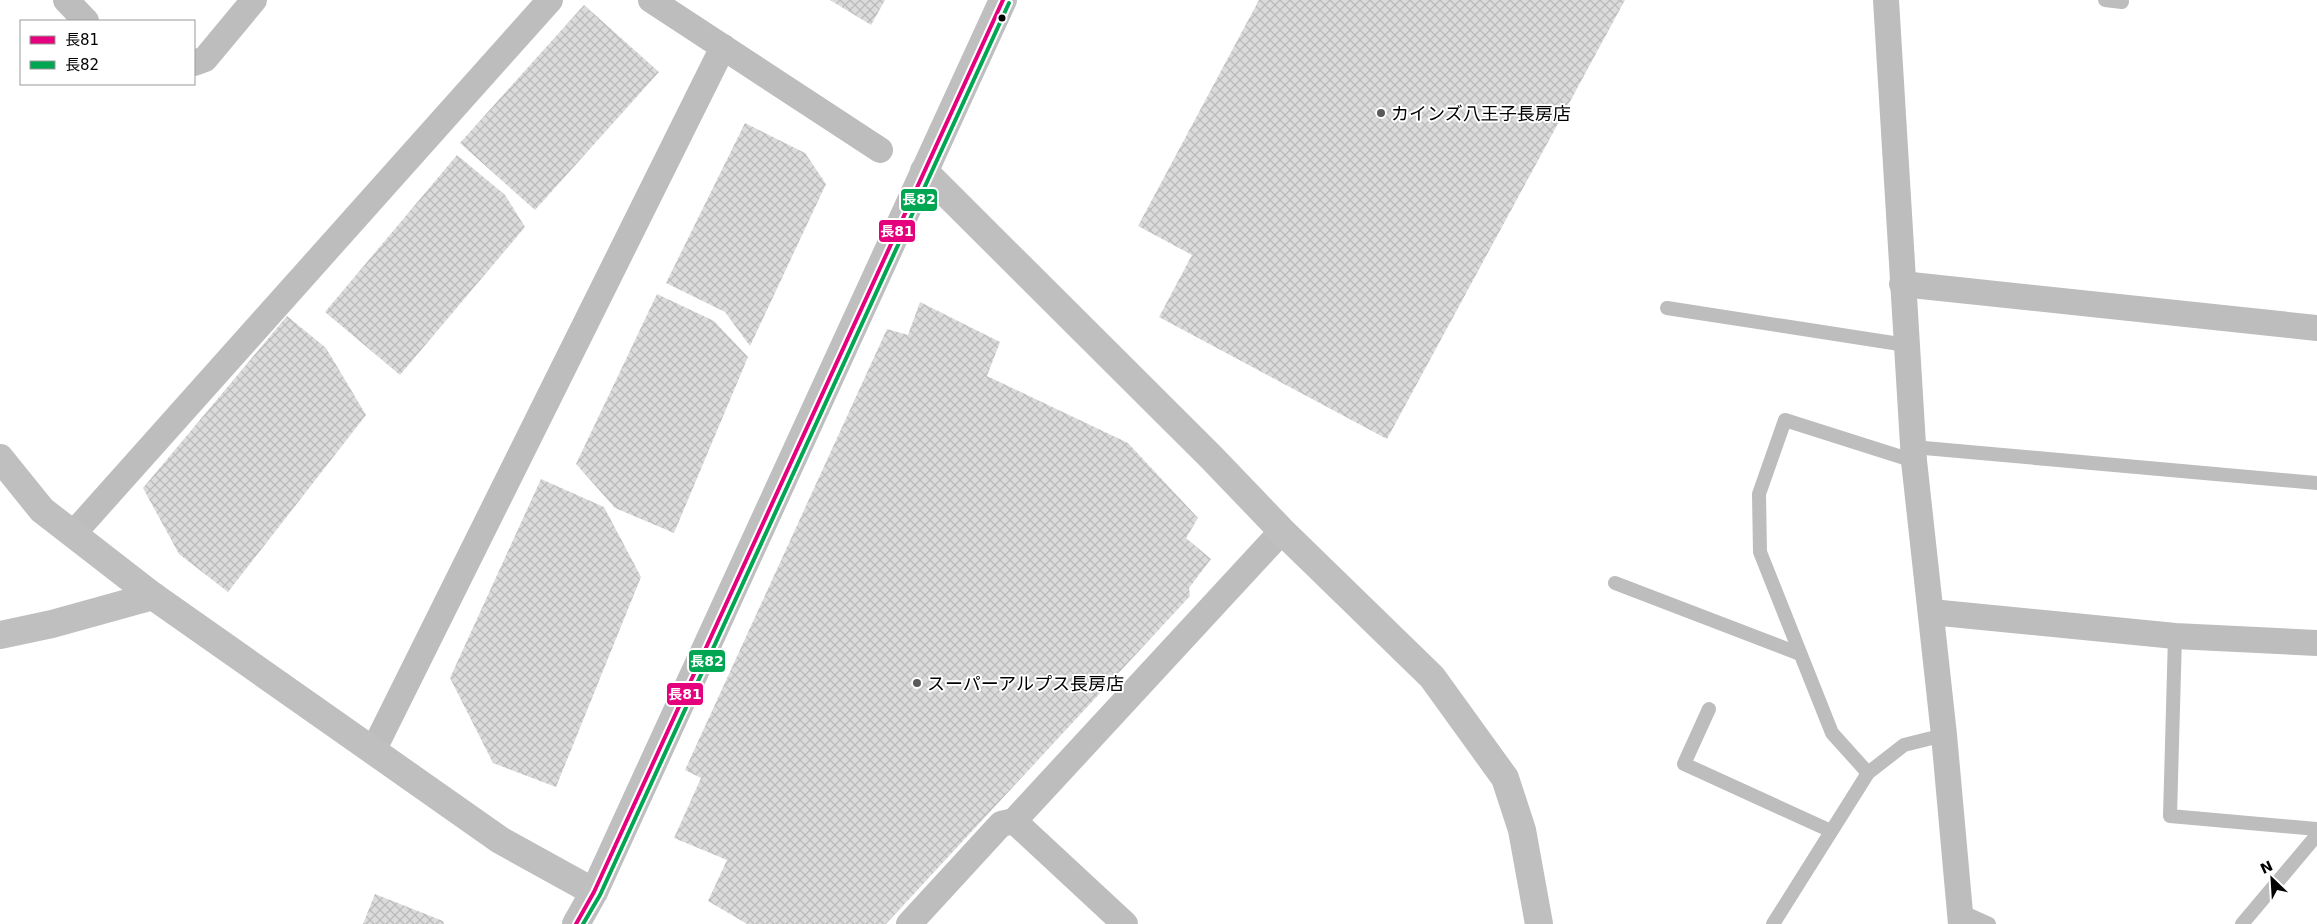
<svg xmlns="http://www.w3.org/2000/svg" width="2317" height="924" viewBox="0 0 2317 924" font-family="'DejaVu Sans','Noto Sans JP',sans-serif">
<defs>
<pattern id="building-cross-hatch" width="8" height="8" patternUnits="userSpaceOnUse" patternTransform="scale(1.25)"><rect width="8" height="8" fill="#dbdbdb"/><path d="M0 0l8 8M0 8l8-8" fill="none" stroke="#bababa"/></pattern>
</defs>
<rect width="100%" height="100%" fill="#fff"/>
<g fill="url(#building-cross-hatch)">
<polygon points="830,0 885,0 871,25"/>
<polygon points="1259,0 1625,0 1387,439 1159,317 1192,255 1138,226"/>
<polygon points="584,5 659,72 535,210 460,143"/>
<polygon points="745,123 805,153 826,184 750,346 725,312 666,283"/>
<polygon points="457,155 505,195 525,227 400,375 325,312"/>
<polygon points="657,294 714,321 748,357 674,533 615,508 576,464"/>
<polygon points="920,302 1000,342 987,376 1128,443 1198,518 1186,538 1211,559 1189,588 1190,596 886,924 747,924 708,901 727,860 674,838 701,778 685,770 887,329 908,335"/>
<polygon points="287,316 326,348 366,415 228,592 179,554 143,488"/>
<polygon points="541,479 604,507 641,577 556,787 493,763 450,678"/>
<polygon points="375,894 443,921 444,924 363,924"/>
</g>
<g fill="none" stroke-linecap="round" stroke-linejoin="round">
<g stroke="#bdbdbd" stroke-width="14">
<polyline points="2105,0 2122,2"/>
<polyline points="1667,308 1906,345"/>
<polyline points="1913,447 2317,483"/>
<polyline points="1615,583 1800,654"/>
<polyline points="2175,636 2170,816 2317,829"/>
<polyline points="1709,709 1684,764 1831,831"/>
<polyline points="1868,773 1832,733 1760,552 1759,494 1785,420 1914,461"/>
<polyline points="1960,911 1989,924"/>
<polyline points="1773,924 1868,773 1904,745 1944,735"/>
<polyline points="2242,924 2317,835"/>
</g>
<g stroke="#bdbdbd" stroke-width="26">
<polyline points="66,0 86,21"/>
<polyline points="651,0 880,150"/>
<polyline points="1886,0 1914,461 1944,735 1961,924"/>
<polyline points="194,63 205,59 254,0"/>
<polyline points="1902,284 2317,328"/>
<polyline points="73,534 550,0"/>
<polyline points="1931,612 2175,636 2317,643"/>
<polyline points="373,751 723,47"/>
<polyline points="1014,821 1125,924"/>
<polyline points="909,924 1001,824 1014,821 1282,531"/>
</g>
<g stroke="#bfbfbf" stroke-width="28">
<polyline points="924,171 1211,457 1282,531 1432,677 1505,778 1522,830 1539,924"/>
<polyline points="0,458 42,510 153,596 500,840 594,892"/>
<polyline points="0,635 52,624 153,596"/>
<polyline points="576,924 594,892 1003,0"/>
</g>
<g stroke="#fff" stroke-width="8">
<polyline id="bus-1" points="576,924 594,892 1003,0"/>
</g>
<g stroke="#fff" stroke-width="8">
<polyline id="bus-2" points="583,924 600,895 1009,3"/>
</g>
<use href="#bus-1" stroke="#e5007d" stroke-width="4"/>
<use href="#bus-2" stroke="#00a651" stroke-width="4"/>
</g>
<circle fill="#000" stroke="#fff" stroke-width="2" cx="1002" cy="18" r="4.5"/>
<g fill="#595959" stroke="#fff" stroke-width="2">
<circle cx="1381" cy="113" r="5"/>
<circle cx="917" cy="683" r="5"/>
</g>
<g text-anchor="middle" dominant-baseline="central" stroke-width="4" stroke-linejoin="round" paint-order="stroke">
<g font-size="18" fill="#000" stroke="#fff" text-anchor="start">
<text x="1391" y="113">カインズ八王子長房店</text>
<text x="927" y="683">スーパーアルプス長房店</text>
</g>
</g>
<g stroke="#fff" stroke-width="2">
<rect x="900" y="188" width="38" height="24" rx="5" fill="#00a651"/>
<rect x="878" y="219" width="38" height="24" rx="5" fill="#e5007d"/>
<rect x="688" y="649" width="38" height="24" rx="5" fill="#00a651"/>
<rect x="666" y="682" width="38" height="24" rx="5" fill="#e5007d"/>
</g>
<g font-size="14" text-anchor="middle" font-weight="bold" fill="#fff">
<text x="919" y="204">長82</text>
<text x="897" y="236">長81</text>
<text x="707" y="666">長82</text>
<text x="685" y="699">長81</text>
</g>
<rect x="20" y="20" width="175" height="65" fill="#ffffff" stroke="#999999"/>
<rect x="30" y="36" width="25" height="8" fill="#e5007d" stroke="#999999"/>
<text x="65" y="45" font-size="15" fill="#000000">長81</text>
<rect x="30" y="61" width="25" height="8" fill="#00a651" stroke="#999999"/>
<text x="65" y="70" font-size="15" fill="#000000">長82</text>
<g transform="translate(2272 879) rotate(335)" stroke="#ffffff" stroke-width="4" paint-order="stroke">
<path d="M0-4L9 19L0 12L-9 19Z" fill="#000000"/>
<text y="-8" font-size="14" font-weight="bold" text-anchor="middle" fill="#000000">N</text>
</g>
</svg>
